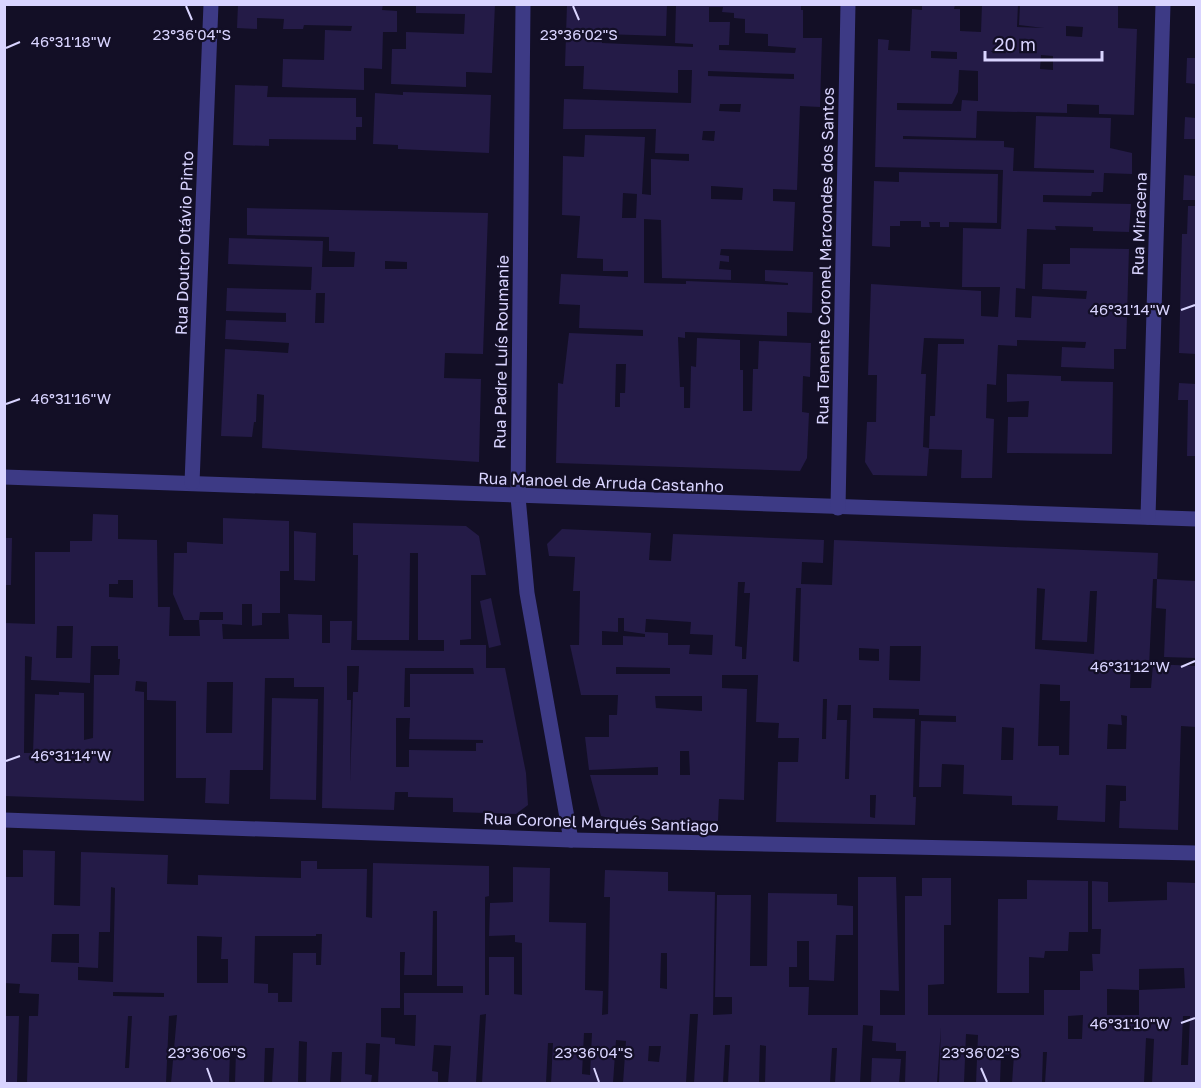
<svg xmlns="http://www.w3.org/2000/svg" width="1201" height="1088" viewBox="0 0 1201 1088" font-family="'Golos Text',sans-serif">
<rect width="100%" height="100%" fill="#130f26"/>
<g fill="#241b47" fill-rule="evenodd">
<polygon points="238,4 383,4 382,10 397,11 397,32 383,32 382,69 364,68 364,90 282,87 283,59 324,60 325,30 351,31 352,26 304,25 303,29 283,29 284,19 257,18 257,29 237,28"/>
<polygon points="416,4 495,4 492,73 466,72 466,87 391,84 392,49 406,49 406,32 464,34 465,14 416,13"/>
<path d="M567 4H667L666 36 602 34V43L693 47V44L675 43 676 4H801V10H803V38H822L820 107 800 106 797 190 773 189V201L795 202 793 251 721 249 720 255 729 256V262L720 261 719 269 731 270V280L662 278 661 220 644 219V283L686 284V281L788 285V283L765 281V270L813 272 812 313 787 312V336L685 332V338L678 337 680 387H684V408H690L691 366 696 367 697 338 740 340V370H743V411H752L753 369H758L759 341 811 343 810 377 803 376 802 412 809 413 807 458 800 471 556 463 558 383 563 384 569 333 643 336V330L579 328 580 305 559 304 561 274 628 277V271H603V259L577 258 580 216 562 215 563 156 584 157 585 135 645 137 642 194 651 195V159L689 161V154L655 153 656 129H563L564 99 691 103 692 70H678V93L583 89 584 66H565ZM709 7H723L722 12 734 13V18L745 19V33L768 34V46L796 48 795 53 719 50V45H729L730 22H709ZM708 71 794 74V79L708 76ZM720 104H741L740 112 719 111ZM703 131H715L714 141 702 140ZM711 186 743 188 742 200 711 199ZM623 193 637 194 636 218H622ZM616 364H626L625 393H620V407H615Z"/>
<path d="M982 4H1018L1017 27 1044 28 1019 25 1020 4H1118V28L1137 29 1134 115 1099 114V105L1067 104V113L977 111 976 138 903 136V139L1004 141V147L1014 148 1013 171 1094 173V170L1034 168 1036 116 1111 118 1110 148 1132 153V174L1104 173 1103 192H1092L1091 196 1043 195V202L1131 204 1129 232 1093 231V227L1055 226 1056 230 1027 229 1025 289 1016 288 1015 317 1031 318 1032 296 1086 299 1087 291 1042 289 1043 264H1070V248L1129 249 1126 349H1114V369L1061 367 1062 347 1085 348 1086 342 1017 340V346L998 345 996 385 987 384 986 418 994 419 992 478H961L962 450 929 449 930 416H935L938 344H964V339L924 338 921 374H926L923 447 929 448 927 476 873 475 865 462 867 422H876L877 375H868L871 284 981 291V316L998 317 1000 287H962L963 228 1001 229 1003 170 875 167 878 39 889 40 888 50 910 51 912 9 922 10V5H955L954 9H960V31L981 32ZM1066 26 1083 27 1082 37 1066 36ZM931 51 957 52V59L931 58ZM1041 55 1053 56V70L1040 69ZM959 70 978 71V101L962 100 961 111 897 110V103L952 104 958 92Z"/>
<polygon points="1187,58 1196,58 1196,84 1186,83"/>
<polygon points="235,85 268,86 267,97 356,98 356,117 362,117 362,127 356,127 356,140 269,139 269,146 233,145"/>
<polygon points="403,92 491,95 489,153 398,149 398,145 373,144 375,93 403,95"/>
<polygon points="1185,117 1196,118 1196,139 1184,139"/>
<polygon points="899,172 998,174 997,223 949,222 949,227 940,227 940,222 929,222 930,227 921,227 921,221 900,221 900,226 890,226 890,247 872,246 874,181 899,182"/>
<polygon points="1184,175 1196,176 1196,200 1183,200"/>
<polygon points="1188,206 1196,206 1196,354 1179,353 1182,234 1187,234"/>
<path d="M247 208 488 213 483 354 445 353 444 378 481 379 479 462 262 448 264 395 257 394 256 422H254L252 437 221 436 225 349 288 353 289 343 225 339 226 320 286 322V313L226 311 227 288 311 290 312 267 228 264 229 238 323 241 322 267H354L355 252 329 251V237L247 235ZM385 261 407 262V269H385ZM316 293H325L324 323H315Z"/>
<polygon points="1007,374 1061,376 1061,381 1113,382 1112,454 1007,453 1008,417 1028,417 1029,401 1007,402"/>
<polygon points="1179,383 1196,384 1196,456 1187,456 1188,400 1178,400"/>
<path d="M93 514 118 515V539L157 540 158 607H170L169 636H200L199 620H223V612H200L199 620H184L173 594 174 553H187V542L223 544V518L289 521V571H280V613H262V625L252 626V604H242V625L222 624 223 639H289L288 614 322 615V643H330V621H352L351 650 444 651V640H418V553H410L409 640H357L358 555H353V523L466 526 479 536 486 575H471V639L460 640V645H486V668H505L526 773 528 805 516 814 453 812V798L408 797V792H395L394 810 322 808 324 687H294V678H265L263 770H230L229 804 205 803 206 778H176V701L147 700V682L136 681 135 691 144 692V801L4 796V623L35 624V552H70V541H92ZM118 580H133V598L109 597V584H118ZM57 626H73L72 658H56ZM91 646H118V659H120L119 675H94L93 738 84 740V693L59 692V695L35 694 33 753H24L25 656 32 657 31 680 90 683ZM347 666H359L358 692H353L350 783 351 700H347ZM405 668H473L474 674H410V707H404ZM207 682H233L232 733H206ZM396 718H410L409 739 483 740V743H476V751L409 750V767H396Z"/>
<path d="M562 529 651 533 649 560 671 561 673 534 824 540 823 563 802 562 801 584 832 585 834 540 1158 553 1157 579H1153L1149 667 1131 666 1130 688H1151L1153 664 1196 666V727L1181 726 1178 830 1119 828 1120 801H1126V786L1106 785 1105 822 1057 820 1058 806 1012 805V796L963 794 964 765 942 764 941 787H919L921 721 956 722V716L919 715V709L873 708V718L915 719 913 797H916L915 825 776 822 778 762H798L799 738H778L779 723 756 722 758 675H722V688L747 689 744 800 719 799 718 821 613 819 601 816 590 775H658V767L589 770 585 737H609V715H617L618 695H581L570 645H579L580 591H573L575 557 549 556 547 544ZM738 582H745L744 593H750L746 659H742V647L735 646ZM796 588H801L799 662 793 661ZM1037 588 1045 589 1042 640 1064 641 1087 642 1090 591H1097L1094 654 1035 649ZM618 618H624V631L645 634V637L623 636V645H602V631L618 632ZM646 619 691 622 690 634 713 635 712 655 689 654 690 645H668V633L645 632ZM890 646H921L920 681 889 680ZM859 648 879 649V661L859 660ZM616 667 670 668V674H616ZM1040 684 1060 685V701H1070L1069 755H1059V746H1038ZM655 696H702V711L656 708ZM823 699H827L826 739H822ZM838 705H851L849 779H845L847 720H837ZM1121 715 1127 716 1126 749H1107L1108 724 1122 725ZM1002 727 1014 728 1013 760H1001ZM680 751H689L690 775H680ZM870 795H876L875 818 870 817Z"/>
<polygon points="294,531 316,533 315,581 294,580"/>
<polygon points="4,538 12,538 11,585 4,585"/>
<polygon points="1157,579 1196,581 1196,658 1164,657 1166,609 1156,608"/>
<polygon points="491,598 501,645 489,648 480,601"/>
<polygon points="272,698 318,699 316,800 270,799"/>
<path d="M23 850 55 851 54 905 80 906 81 852 168 855 167 884 198 885V875L301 878V861H317V869H367L366 917 372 918 373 863 489 866V896L485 897V995H489V957H514V994L522 995V943L515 942V935L489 936 490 903 513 902V867L550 868 549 922 586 923 585 990 603 991 602 1015 608 1014 610 897H604L605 870 668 872V891L715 892 713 1015 732 1014V997H715L717 895H751L750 966H767L768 893 837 894V905L853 906V935H836L834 981 809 980V941H797V967H789V987H809L808 1015H858V877H896L899 991 880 990V1015H905V896H922V878H951V925H944V984L928 985V1015H1044V990H1080V971H1093L1092 954H1100L1101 929H1092V881L1108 882V902L1167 900V882L1196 883V1083H1152L1154 1039 1146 1038 1144 1083H1045L1047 1052H1043L1042 1083H1012L1014 1055 1001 1054 1000 1083H976L978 1035 966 1034 964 1083H939L941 1027 937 1083H905L906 1051H896V1043L872 1041 873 1026 863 1025 860 1083H835L837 1048H832L830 1083H765L766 1046 760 1045 759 1083H728L730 1045H725L723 1083H694L698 1014H690L686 1083H623L626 1041 616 1040 613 1083H551L553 1043H548L546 1083H482L486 1014 480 1015 476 1083H448L451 1046 434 1045 432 1071 438 1072V1083H378L380 1044 366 1043 365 1074 372 1075 371 1083H341L342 1052H332L330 1083H306L307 1042 299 1041 298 1083H272L274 1048H265L264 1083H235L236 1051H230L229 1083H171L177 1015 169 1016 166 1083H27L29 1016H38L39 994 19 993 20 984 4 983V877H23ZM111 887 115 888 113 982 78 980V967L98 968 99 932H110ZM433 911H437V986H463V993H404V1015H416L415 1046 395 1044V1038L381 1037V1008H400V952H405L404 975H432ZM52 934H79V963L51 962ZM316 934H322L321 965H316V953H293L292 1002H278V993H268V984L254 983 255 936H316ZM197 936 222 937 221 959H228V983H197ZM661 953H667V989L660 988ZM1184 968 1185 988 1139 990V969ZM1107 989 1139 990V1015H1107ZM113 992 164 993V997L113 996ZM1083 1015 1082 1039H1068V1016ZM128 1016H132L129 1068H125ZM1183 1016H1190L1188 1065H1181ZM584 1033H592L590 1075 582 1074ZM649 1046H661L659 1062 648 1061Z"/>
<polygon points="1027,880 1088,881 1088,932 1069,932 1068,951 1045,951 1044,958 1029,957 1029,993 997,993 998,899 1027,899"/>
<polygon points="4,1016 19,1016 17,1083 4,1083"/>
<polygon points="872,1058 901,1059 899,1083 871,1083"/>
</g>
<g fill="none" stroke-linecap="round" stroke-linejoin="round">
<g stroke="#3d3a85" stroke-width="15">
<polyline points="523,4 518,497 527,593 571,840"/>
<polyline points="4,477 1196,519"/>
<polyline points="192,483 211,4"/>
<polyline points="838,508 848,4"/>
<polyline points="1148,517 1163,4"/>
<polyline points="4,820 571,840 1196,853"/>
</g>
</g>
<path fill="none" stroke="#d9d4ff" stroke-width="2" d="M186 6 192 20M573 6 579 20M6 48 20 42M1181 310 1195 305M6 404 20 399M1181 667 1195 661M6 761 20 756M1181 1023 1195 1018M207 1068 212 1082M594 1068 599 1082M981 1068 987 1082"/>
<g text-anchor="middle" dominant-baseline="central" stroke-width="4.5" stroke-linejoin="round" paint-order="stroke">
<g font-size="16" fill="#d9d4ff" stroke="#130f26">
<text transform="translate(1139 224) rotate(-88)">Rua Miracena</text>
<text transform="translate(184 243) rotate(-88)">Rua Doutor Otávio Pinto</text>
<text transform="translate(825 256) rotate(-89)">Rua Tenente Coronel Marcondes dos Santos</text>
<text transform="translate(501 352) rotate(-89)">Rua Padre Luís Roumanie</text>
<text transform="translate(601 482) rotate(2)">Rua Manoel de Arruda Castanho</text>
<text transform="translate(601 822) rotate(2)">Rua Coronel Marqués Santiago</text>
</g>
</g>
<g font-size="15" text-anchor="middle" fill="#d9d4ff" stroke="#130f26" stroke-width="4.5" stroke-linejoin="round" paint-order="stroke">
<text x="192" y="40">23°36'04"S</text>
<text x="579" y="40">23°36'02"S</text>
<text x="71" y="47">46°31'18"W</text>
<text x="1130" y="315">46°31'14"W</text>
<text x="71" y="404">46°31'16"W</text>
<text x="1130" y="672">46°31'12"W</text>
<text x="71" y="761">46°31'14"W</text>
<text x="1130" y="1029">46°31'10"W</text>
<text x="207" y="1058">23°36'06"S</text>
<text x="594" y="1058">23°36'04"S</text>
<text x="981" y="1058">23°36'02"S</text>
</g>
<rect width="1201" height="1088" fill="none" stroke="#d9d4ff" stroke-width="12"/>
<path d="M985 51v9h117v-9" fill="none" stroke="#d9d4ff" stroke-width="3"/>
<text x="994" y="51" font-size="18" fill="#d9d4ff" stroke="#130f26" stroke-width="4.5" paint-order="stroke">20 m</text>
</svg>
